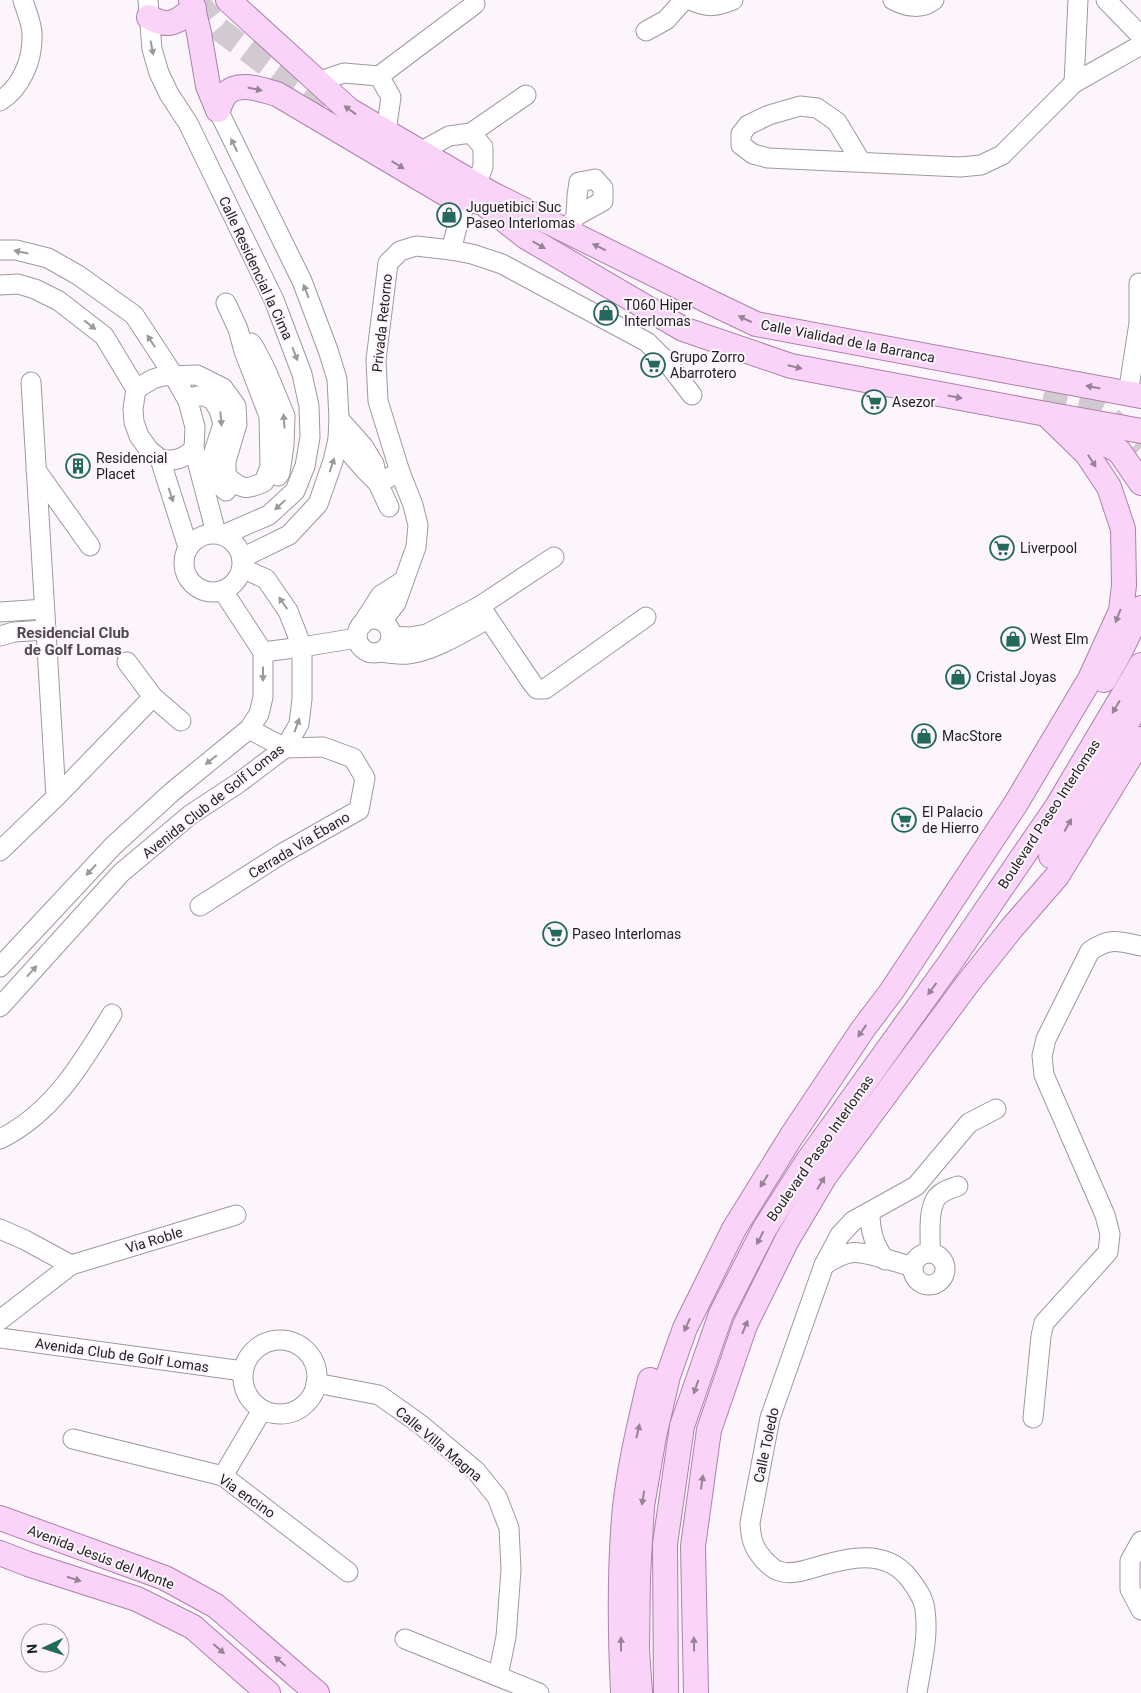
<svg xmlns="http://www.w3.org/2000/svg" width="1141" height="1693" viewBox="0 0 1141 1693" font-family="Roboto,sans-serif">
<rect width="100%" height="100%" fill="#fdf5fc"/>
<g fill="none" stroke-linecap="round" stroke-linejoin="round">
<g stroke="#d1cad0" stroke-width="24" stroke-dasharray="24 12" stroke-linecap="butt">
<polyline points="196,0 219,29 287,80 364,133"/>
<polyline points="1044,393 1082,402 1109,417 1141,448"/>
</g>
<g stroke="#9f989e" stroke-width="21">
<g id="minor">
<polyline points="148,0 152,49 159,73 169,94 188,123 274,300 302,374 309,406 310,437 305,466 295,491 269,515 223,535"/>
<path d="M690 0C707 8 716 7 733 0"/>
<path d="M893 0C906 7 922 10 934 0"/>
<polyline points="1106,0 1141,36"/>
<polyline points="646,31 666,20 684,0"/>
<polyline points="379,76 475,4"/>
<polyline points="317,82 344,73 379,76 391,97 386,132"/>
<polyline points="1074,83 1078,0"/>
<path d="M0 101C22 87 33 59 32 34 32 23 26 11 23 0"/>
<polyline points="218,110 302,281 328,350 337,379 339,419 338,439 333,461 318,504 289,535 242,558"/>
<polyline points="471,133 526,95"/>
<polyline points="420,152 449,136 471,133 483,147 483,167 476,185"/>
<polyline points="861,162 837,122 817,108 800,106 769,115 748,125 741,134 741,145 753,154 768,158 960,167 981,165 1002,155 1074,83 1141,45"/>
<polyline points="566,231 576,216 603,201 603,188 595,179 579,182 577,196 576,216"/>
<polyline points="0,250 16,250 48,258 78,275 134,315 174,376 188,401 195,427 194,449 216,533"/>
<polyline points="451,250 460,216 469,199"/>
<polyline points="0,285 18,284 35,289 59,301 104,336 136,389 133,409 134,422 139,436 149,450 160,459 188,547"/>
<polyline points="251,343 254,347 266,370 285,416 284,445 280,473 278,476"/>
<path d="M136 389 153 379 163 376 197 375 223 388 236 406 237 424 226 461V476C242 490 246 490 264 482L270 467 269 416 244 351 238 329 226 303"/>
<polyline points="1128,394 1139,323 1139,283"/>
<polyline points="188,401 197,396 204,396 213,400 219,410 223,424 212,458 213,478 226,491"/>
<polyline points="339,419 363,446 374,464 378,483 400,472"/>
<polyline points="338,439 365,470 378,483 389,507"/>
<path d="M160 459C174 462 183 459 194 449"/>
<polyline points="36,470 90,546"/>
<circle cx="213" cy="563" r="29"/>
<polyline points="480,606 532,683 537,689 545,689 646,617"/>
<polyline points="0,612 44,609"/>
<circle cx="374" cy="636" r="17"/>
<polyline points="382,621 396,603 416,547 418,525 413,505 400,472 378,401 376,360 388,263 400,251 416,246 451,250 472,254 502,264 647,342 666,361 692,395"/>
<polyline points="361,626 381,595 403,581"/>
<polyline points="0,636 14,632 46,630"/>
<polyline points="391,636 409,637 427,634 480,606 554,557"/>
<polyline points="263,652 302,647 357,638"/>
<path d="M380 652C389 653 399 655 408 654 432 652 466 631 488 619"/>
<polyline points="127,662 153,697 181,721"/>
<polyline points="56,797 153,697"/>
<polyline points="0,851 56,797 31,382"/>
<polyline points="200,906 283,853 359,810 365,778 353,758 323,747 285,748 249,729"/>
<polyline points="0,967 113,846 172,792 249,729 259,714 263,697 263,652 223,591"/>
<polyline points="0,1007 121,873 190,815 240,782 285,748 299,724 302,699 302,647 288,611 266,579 242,568"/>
<path d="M0 1139C52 1114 83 1062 112 1014"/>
<path d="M870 1213C870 1231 874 1245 885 1260"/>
<polyline points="0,1229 25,1240 71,1265"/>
<path d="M930 1252C931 1236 927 1211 937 1197 942 1191 950 1189 958 1186"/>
<circle cx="929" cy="1269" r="16"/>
<path d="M824 1265C832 1260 840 1255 850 1253 863 1250 898 1263 913 1267"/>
<polyline points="0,1320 71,1265 236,1215"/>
<polyline points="0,1338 243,1371"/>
<circle cx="280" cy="1377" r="37"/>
<polyline points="316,1383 379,1395 420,1424 476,1471 497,1497 509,1528 511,1570 506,1637 498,1676"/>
<path d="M1033 1418 1041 1336 1044 1323 1108 1252 1110 1234 1105 1215 1044 1075 1042 1056 1046 1039 1090 951C1110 937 1119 941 1141 946"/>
<polyline points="73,1439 223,1476 348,1572"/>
<polyline points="223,1476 262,1410"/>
<polyline points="1141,1541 1130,1561 1130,1589 1141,1610"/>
<polyline points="405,1639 539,1693"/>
<path d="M917 1693C921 1666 929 1638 925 1610 924 1598 915 1586 908 1577 883 1547 845 1559 813 1568 803 1571 790 1575 779 1571 774 1570 768 1564 764 1560 753 1547 751 1540 750 1523L770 1418 824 1265 840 1235 853 1221 916 1186 969 1123 996 1109"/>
</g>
</g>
<g stroke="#ac81aa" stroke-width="26">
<g id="major">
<polyline points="191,0 199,33 208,86 218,110"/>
<polyline points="228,0 349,110 492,194 712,303 756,324 1141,396"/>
<path d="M149 17C169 29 177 22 194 8"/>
<path d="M218 110C220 105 222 99 225 95 238 80 262 90 277 94L446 194 484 203"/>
<polyline points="478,199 526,237 683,329 791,366 1046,414 1141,431"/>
<polyline points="1067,425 1119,451 1141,483"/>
<polyline points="1104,680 1119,654 1141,608"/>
<polyline points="1051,856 1141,698"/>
<polyline points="0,1518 165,1578 216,1606 317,1693"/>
<polyline points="0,1553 28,1564 137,1599 193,1627 268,1693"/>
<path d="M623 1693C620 1631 619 1569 625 1507 630 1464 640 1422 650 1380"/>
<polyline points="640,1693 637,1650 638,1576 642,1506 654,1436 668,1376 685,1328 734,1229 791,1137 863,1029 891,992 1015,805 1090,679 1121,611 1124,585 1123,529 1109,487 1087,454 1046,414"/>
<polyline points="666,1693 665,1544 682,1426 721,1314 765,1228 807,1162 950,963 1058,805 1141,665"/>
<polyline points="696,1693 693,1546 709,1430 745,1325 787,1240 825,1176 968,983 1011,929 1057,876 1141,739"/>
</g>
</g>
<use href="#minor" stroke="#fff" stroke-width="19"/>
<use href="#major" stroke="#fad4f8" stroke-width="24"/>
</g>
<defs><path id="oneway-solid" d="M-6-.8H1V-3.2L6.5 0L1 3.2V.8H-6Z" transform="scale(1.25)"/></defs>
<g fill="#9b9a9b">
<use href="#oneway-solid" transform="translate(152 48) rotate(79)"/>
<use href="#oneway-solid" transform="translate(234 145) rotate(-116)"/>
<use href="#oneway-solid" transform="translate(21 252) rotate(-168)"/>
<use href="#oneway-solid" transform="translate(306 291) rotate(-111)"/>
<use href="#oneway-solid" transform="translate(90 325) rotate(38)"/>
<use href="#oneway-solid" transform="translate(151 341) rotate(-123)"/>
<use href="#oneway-solid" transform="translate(295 354) rotate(69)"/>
<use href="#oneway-solid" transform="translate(221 419) rotate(85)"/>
<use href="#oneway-solid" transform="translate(284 421) rotate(-94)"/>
<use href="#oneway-solid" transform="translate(332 465) rotate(-72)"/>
<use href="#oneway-solid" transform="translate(171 495) rotate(72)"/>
<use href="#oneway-solid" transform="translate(280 505) rotate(137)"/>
<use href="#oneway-solid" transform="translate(283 603) rotate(-125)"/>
<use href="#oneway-solid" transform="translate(263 674) rotate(90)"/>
<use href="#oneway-solid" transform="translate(297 725) rotate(-70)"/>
<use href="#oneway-solid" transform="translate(211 760) rotate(141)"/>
<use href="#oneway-solid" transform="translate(91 870) rotate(133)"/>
<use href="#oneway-solid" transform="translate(32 971) rotate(-48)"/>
</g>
<g fill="#988297">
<use href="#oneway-solid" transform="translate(255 89) rotate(12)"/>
<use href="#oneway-solid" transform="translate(350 110) rotate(-144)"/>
<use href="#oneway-solid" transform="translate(398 165) rotate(31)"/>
<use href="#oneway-solid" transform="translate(539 245) rotate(30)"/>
<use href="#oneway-solid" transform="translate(599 247) rotate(-154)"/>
<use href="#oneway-solid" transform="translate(745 319) rotate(-155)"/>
<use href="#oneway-solid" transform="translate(795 367) rotate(13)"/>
<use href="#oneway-solid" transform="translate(1093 387) rotate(-169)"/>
<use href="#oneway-solid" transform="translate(955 397) rotate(11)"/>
<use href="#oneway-solid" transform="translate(1092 461) rotate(57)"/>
<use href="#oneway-solid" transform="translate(1118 616) rotate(111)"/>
<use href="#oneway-solid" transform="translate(1116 707) rotate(121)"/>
<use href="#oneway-solid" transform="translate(1068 825) rotate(-61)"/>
<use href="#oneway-solid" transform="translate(932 989) rotate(126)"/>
<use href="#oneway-solid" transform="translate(862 1031) rotate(125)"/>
<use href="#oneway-solid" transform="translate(764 1181) rotate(122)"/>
<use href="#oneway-solid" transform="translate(821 1183) rotate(-59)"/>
<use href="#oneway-solid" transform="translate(760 1238) rotate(117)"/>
<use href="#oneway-solid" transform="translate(687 1325) rotate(114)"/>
<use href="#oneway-solid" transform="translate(745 1327) rotate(-68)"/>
<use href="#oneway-solid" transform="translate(696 1387) rotate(109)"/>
<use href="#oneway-solid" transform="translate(638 1431) rotate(-77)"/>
<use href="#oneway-solid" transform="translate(702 1482) rotate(-82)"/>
<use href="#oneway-solid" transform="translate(643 1498) rotate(99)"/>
<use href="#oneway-solid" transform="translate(74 1579) rotate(18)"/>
<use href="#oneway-solid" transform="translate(621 1644) rotate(-90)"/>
<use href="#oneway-solid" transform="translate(694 1644) rotate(-91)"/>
<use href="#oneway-solid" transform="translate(219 1649) rotate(41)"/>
<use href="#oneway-solid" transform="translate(280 1661) rotate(-139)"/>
</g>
<defs>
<g id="shop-ring" transform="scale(1.25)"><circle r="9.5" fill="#fdf5fc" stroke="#23695c" stroke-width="1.5"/><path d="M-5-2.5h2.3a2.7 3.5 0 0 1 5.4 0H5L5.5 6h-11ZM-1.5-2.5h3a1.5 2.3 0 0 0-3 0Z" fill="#23695c"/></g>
<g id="supermarket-ring" transform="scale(1.25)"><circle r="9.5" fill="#fdf5fc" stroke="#23695c" stroke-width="1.5"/><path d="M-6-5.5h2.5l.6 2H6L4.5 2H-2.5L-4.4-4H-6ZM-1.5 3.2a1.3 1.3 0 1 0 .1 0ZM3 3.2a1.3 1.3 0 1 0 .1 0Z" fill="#23695c"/></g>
<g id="building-ring" transform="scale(1.25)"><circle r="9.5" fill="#fdf5fc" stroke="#23695c" stroke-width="1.5"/><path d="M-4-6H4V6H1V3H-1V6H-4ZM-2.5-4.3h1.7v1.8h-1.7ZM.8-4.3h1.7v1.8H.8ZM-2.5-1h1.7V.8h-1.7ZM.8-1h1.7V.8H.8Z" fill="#23695c"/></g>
</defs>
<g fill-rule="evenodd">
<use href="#shop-ring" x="449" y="215"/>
<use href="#shop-ring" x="606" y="313"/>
<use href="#supermarket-ring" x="653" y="365"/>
<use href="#supermarket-ring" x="874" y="402"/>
<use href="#building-ring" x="78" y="466"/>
<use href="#supermarket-ring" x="1002" y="548"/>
<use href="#shop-ring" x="1013" y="639"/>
<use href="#shop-ring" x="958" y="677"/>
<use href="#shop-ring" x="924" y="736"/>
<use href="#supermarket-ring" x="904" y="820"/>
<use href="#supermarket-ring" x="555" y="934"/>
</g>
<g text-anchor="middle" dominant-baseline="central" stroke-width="4" stroke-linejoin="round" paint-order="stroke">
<g font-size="14" fill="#211e21" stroke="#fdf5fc" text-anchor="start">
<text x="466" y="207">Juguetibici Suc<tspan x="466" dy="16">Paseo Interlomas</tspan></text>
<text x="624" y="305">T060 Hiper<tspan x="624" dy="16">Interlomas</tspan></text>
<text x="670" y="357">Grupo Zorro<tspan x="670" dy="16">Abarrotero</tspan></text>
<text x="892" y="402">Asezor</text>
<text x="96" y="458">Residencial<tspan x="96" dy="16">Placet</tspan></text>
<text x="1020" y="548">Liverpool</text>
<text x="1030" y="639">West Elm</text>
<text x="976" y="677">Cristal Joyas</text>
<text x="942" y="736">MacStore</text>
<text x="922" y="812">El Palacio<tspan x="922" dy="16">de Hierro</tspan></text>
<text x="572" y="934">Paseo Interlomas</text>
</g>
<g font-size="14" fill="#211e21" stroke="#fdf5fc">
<text transform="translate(256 268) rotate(65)">Calle Residencial la Cima</text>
<text transform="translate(382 323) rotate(-84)">Privada Retorno</text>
<text transform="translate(848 341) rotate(11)">Calle Vialidad de la Barranca</text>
<text transform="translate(213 801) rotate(-38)">Avenida Club de Golf Lomas</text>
<text transform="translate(1049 814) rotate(-57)">Boulevard Paseo Interlomas</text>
<text transform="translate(299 845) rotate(-31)">Cerrada Vía Ébano</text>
<text transform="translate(820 1148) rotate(-55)">Boulevard Paseo Interlomas</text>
<text transform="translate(154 1240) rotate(-17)">Via Roble</text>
<text transform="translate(122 1355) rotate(8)">Avenida Club de Golf Lomas</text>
<text transform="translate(439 1444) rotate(40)">Calle Villa Magna</text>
<text transform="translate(766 1445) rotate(-78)">Calle Toledo</text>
<text transform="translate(247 1496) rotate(35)">Via encino</text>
<text transform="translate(101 1557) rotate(21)">Avenida Jesús del Monte</text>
</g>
<g font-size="15" font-weight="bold" fill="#504a50" stroke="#fdf5fc">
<text x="73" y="633">Residencial Club<tspan x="73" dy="17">de Golf Lomas</tspan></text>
</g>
</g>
<g transform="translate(45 1648) rotate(266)"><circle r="24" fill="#fdf5fc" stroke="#a59fa4"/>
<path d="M0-4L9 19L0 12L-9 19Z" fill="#23695c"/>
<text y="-8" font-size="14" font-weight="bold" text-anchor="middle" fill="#211e21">N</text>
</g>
</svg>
